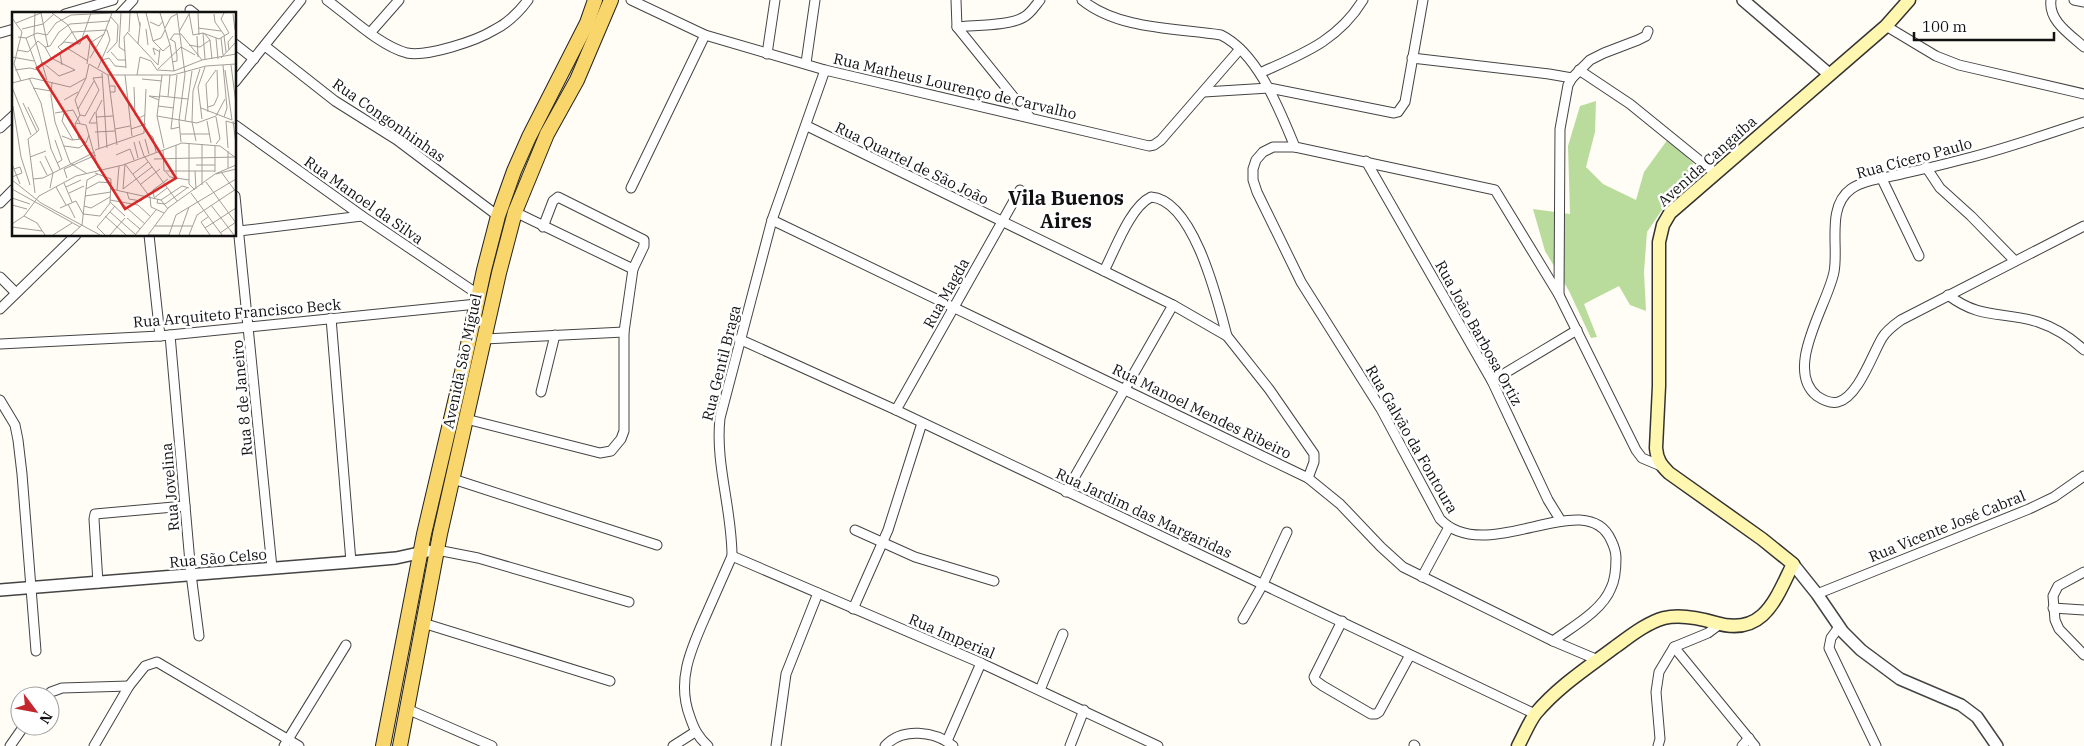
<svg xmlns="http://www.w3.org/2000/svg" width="2084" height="746" viewBox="0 0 2084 746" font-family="'IBM Plex Serif',serif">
<rect width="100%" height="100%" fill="#fffdf5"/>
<polygon fill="#b9dc9c" points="1596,101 1595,132 1586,167 1603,184 1636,200 1644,172 1668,139 1693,163 1690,180 1666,204 1647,232 1644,272 1646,311 1630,305 1619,286 1584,304 1597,337 1591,338 1569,291 1545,251 1533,209 1570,214 1568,146 1580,106"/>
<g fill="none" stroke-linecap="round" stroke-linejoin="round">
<g stroke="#444" stroke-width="11">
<g id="minor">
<path d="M327 0C349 16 380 46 407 53 427 57 476 41 494 30 508 23 519 12 528 0"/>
<polyline points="631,0 705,35 825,70 1149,146 1154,145 1161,140 1240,49"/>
<polyline points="956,0 957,27 1029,116"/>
<path d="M1082 0C1119 30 1177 28 1221 35 1258 53 1280 111 1295 147"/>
<path d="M2051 0C2048 21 2071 35 2084 47"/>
<polyline points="2074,0 2084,2"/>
<polyline points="190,10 195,14"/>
<polyline points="65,14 113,0"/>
<polyline points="120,14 133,0"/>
<polyline points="1886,26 1936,56 1959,65 2084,94"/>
<path d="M957 27C974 25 1010 26 1024 17 1031 13 1035 6 1040 0"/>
<polyline points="0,33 14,29"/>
<polyline points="370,33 399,0"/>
<polyline points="235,44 254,59"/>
<polyline points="265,46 335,101 397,140 498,216"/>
<polyline points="767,54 775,0"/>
<polyline points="1412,58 1549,74 1572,78"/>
<polyline points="806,63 815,0"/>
<polyline points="1579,70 1630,104 1715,173"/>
<path d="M1260 73C1302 54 1338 41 1363 0"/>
<polyline points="235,82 301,0"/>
<polyline points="1204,92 1269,88 1394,113 1398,112 1405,102 1423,0"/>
<path d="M2084 122C2044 135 2005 149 1964 159 1945 164 1925 169 1905 173 1889 178 1865 179 1851 189 1826 207 1839 247 1834 272 1828 304 1783 369 1817 396 1823 400 1830 404 1838 402 1858 397 1872 355 1882 338 1886 331 1894 325 1901 320L2084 226"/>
<polyline points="235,125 362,216 479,295"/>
<polyline points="807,126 1104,271 1173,305 1227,336 1269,389 1314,454 1314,462 1308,478"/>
<polyline points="0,128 14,115"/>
<polyline points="1366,161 1492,381 1548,500 1561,521"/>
<polyline points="1926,167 1940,188 1971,216 2015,261"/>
<polyline points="1882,179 1919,256"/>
<polyline points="631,188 705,35"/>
<polyline points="235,196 272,568"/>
<polyline points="0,203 14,189"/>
<polyline points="515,212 633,269"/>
<polyline points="772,220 1308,478 1340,504 1381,547 1403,567 1553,641 1598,660"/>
<polyline points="239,231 362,216"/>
<polyline points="149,235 160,336"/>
<path d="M1104 271C1115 250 1130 207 1151 197 1194 200 1218 302 1227 336"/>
<polyline points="0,277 16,293"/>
<polyline points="1559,295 1560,129 1568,85 1572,78 1590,60 1604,53 1638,40 1646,36 1648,31"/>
<path d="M1948 295C1981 320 2002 311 2038 322 2056 328 2070 337 2084 350"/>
<polyline points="0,309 76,235"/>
<polyline points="331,318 351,562"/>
<polyline points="170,335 191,574 199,636"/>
<polyline points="484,339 624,332"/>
<polyline points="739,339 896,410 1535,714"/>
<polyline points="0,344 160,336 477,304"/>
<polyline points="1492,381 1577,330"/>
<polyline points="541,392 555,335"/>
<polyline points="0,400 15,425 18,440 22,474 36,651"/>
<polyline points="896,410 1020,190"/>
<polyline points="466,419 600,453 611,451 621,439 624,431 624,332 633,269 644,246 644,240 558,197 553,201 543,227"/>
<polyline points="453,479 657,545"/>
<polyline points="1066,492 1173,305"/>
<polyline points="855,530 915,557 994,581"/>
<polyline points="437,550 478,558 629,602"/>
<polyline points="732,556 981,663 1158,746"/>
<polyline points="2084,572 2058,586 2053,596 2055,620 2059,629 2084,655"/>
<polyline points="1422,577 1449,527"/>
<polyline points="98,583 94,519 95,514 185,506"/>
<polyline points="1817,594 2029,509 2054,497 2084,476"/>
<polyline points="2053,608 2084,610"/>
<polyline points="853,609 888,530 922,423"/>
<polyline points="1243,619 1263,584 1287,532"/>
<polyline points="1342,621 1314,677 1316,681 1323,686 1371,714 1376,714 1379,712 1410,655"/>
<polyline points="423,623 610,681"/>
<polyline points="1839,627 1831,638 1829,648 1876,746"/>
<path d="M1553 641C1572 627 1602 611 1611 588 1615 580 1616 567 1616 558 1616 551 1614 546 1611 540 1586 484 1486 568 1440 519L1381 409 1301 282 1257 192 1253 180V169L1256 160 1263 152 1273 147H1295L1495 190 1559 295 1636 450 1642 458 1661 466"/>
<polyline points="1674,647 1755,746"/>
<polyline points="1040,690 1063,634"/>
<polyline points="47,696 51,692 62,688 129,686"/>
<polyline points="407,709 492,746"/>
<polyline points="947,741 981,663"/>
<polyline points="1414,745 1415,746"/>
<polyline points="10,746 24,726"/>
<polyline points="94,746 129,686 145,666 157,662 299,746"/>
<polyline points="284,746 346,645"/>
<polyline points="673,746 695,732"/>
<path d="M708 746C698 737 694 729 690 717 676 681 691 649 706 615 715 595 723 576 732 556 732 509 715 464 720 418L772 220 825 70"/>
<polyline points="776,746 786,674 818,593"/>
<path d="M885 746C902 727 935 731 953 746"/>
<polyline points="1070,746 1084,710"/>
<polyline points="1658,746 1660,739 1656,692 1659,672 1674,647 1708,633 1720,624"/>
<polyline points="1742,746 1749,738"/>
</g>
</g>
<g stroke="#444" stroke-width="14">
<g id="tertiary">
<polyline points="1743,0 1829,74"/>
<polyline points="1793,564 1817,594 1843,632 1861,650 1900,679 1961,705 1977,717 1997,746"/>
<polyline points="0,590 351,562 396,558 428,551"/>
</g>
</g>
<g stroke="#333" stroke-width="15">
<path id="secondary" d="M1518 746C1524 735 1529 722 1536 713 1559 686 1587 668 1615 647 1629 637 1646 623 1664 618 1681 614 1699 618 1716 623 1764 637 1776 598 1793 564L1762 539 1669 473C1661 465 1657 460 1656 448L1659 386V242L1663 225 1670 213 1886 26 1909 0"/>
</g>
<g stroke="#222" stroke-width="16">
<g id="primary">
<polyline points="383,746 424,534 462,372 484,270 498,216 514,171 529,137 587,23 595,0"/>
<polyline points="400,746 440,534 499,273 515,212 547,134 577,80 611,0"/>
</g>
</g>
<use href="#minor" stroke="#fff" stroke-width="9"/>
<use href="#tertiary" stroke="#fff" stroke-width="11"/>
<use href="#secondary" stroke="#fff6b0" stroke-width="12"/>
<use href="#primary" stroke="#f9d66b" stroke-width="14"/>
</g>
<g text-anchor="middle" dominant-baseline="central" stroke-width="5" stroke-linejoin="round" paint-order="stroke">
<g font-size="15" fill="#111" stroke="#fff">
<text transform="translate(955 86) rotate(13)">Rua Matheus Lourenço de Carvalho</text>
<text transform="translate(389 120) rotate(35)">Rua Congonhinhas</text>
<text transform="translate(1914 158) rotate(-15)">Rua Cícero Paulo</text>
<text transform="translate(1707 161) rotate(-42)">Avenida Cangaíba</text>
<text transform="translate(912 163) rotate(26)">Rua Quartel de São João</text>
<text transform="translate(364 200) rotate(35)">Rua Manoel da Silva</text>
<text transform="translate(946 293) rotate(-61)">Rua Magda</text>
<text transform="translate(237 313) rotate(-5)">Rua Arquiteto Francisco Beck</text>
<text transform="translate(1479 333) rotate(61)">Rua João Barbosa Ortiz</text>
<text transform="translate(462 361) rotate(-78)">Avenida São Miguel</text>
<text transform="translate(721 363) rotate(-76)">Rua Gentil Braga</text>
<text transform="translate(242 398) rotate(-95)">Rua 8 de Janeiro</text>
<text transform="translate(1202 411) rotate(26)">Rua Manoel Mendes Ribeiro</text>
<text transform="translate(1412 439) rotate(60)">Rua Galvão da Fontoura</text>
<text transform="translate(170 487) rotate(-95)">Rua Jovelina</text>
<text transform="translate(1144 513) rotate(25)">Rua Jardim das Margaridas</text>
<text transform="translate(1947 526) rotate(-22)">Rua Vicente José Cabral</text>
<text transform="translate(218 558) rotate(-5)">Rua São Celso</text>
<text transform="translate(952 636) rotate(23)">Rua Imperial</text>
</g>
<g font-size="20" font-weight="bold" fill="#111" stroke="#fff">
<text x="1066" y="197">Vila Buenos<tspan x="1066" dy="23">Aires</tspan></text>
</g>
</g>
<g transform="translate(12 12)">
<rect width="224" height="224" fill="#fffdf5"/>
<path fill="none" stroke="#a09f9a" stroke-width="1" d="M23 1 22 24 35 68M29 1 36 35M40 1 56 13 67 32M109 1 107 35 113 39M125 1 128 14V10M134 1 141 29 151 39 158 33M148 1 158 33 162 59M165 1 173 62 167 109 169 130M177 1 181 23 191 21M186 1 187 23M202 2 203 10 213 24M221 2 223 18M0 6 10 20 2 52 9 69M138 10 147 14 151 9M4 11 29 1M153 16 159 5 165 2M186 16 209 19M10 17 31 12 42 2M134 17 136 33M115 20 146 53M117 20 118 1M167 20 177 2M191 21 207 27 217 21 209 7 212 1M191 21 193 47M192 21 198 28 200 47M185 24 186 45M212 24 214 40M6 25 14 26 25 21 35 23 44 11 59 3 100 1M14 26 26 58M204 26 206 47M209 26 211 43M158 27 163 30 165 44V49L160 50M158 28 162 22H169L190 48M141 29 149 26 153 18M126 32 128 14M49 33 60 20 95 18 98 28 86 56M177 33 188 35 198 28M5 38 16 40 26 29 33 35 38 34 47 20 58 12 98 9M217 38 216 30 221 24M50 39 46 35 52 30 68 32 79 1M99 40 106 48H114M95 41 105 30 106 13 99 5M143 43 141 36 148 40M0 45 22 49M78 46 92 22M209 46 224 30M90 48 97 46 103 54 114 55M190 48 224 42M30 50 47 64 63 58 39 46 33 35M75 52 78 31 92 22 100 1M50 53 48 41 55 36 76 49M146 53 148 37M211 53 215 96 212 105M219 53 224 92M114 56 112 25 116 20M146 57 169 35 183 43M3 58 18 56 26 58 30 50M145 58 162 59 190 48M213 58 220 108M90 61 95 136M96 63 105 133M113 63 120 124M125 63 128 45 139 49 145 58M150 63 145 104 152 136M165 63 159 117 168 115M17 66 29 91 39 137 48 157M130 67 150 69M40 70 39 84 43 110 58 151 74 161M0 71 20 66 58 75 74 66 77 52 96 63H161L194 54 224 52M98 74H103V80H98M0 75 19 123M122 75 123 103 127 106 133 103M21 76 39 79M148 84 176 87M156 85 158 63M52 88 66 80M147 88 137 84 148 85M11 91 25 120 16 127 23 181M1 94 9 145 18 173M146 94 162 96M16 95 27 118 25 120M196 95 202 93 206 84 205 58M189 96 220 108M66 97 82 69M83 100 77 111H85M196 100 194 72 204 58M43 101 61 98 68 111M52 101 50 109 61 128M68 103 73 104 87 78 81 66 91 65M68 103 63 88 74 66M145 104 185 111 204 104M204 104 213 87M84 105 101 104M190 107 186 75 193 55M173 109 180 59M195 109 199 131M221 109 224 132M64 111 74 113 86 156M103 117 118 114M119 117 134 112M133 119 141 125 144 140M83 120 103 119M169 122H198M50 124 60 128 70 127 74 131M67 127 63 112 68 103M133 127 137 142M43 128 50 148 45 151M127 129 132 144 165 189M184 129 180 110 181 79 188 57M122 130 126 146M177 131V172L183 178M190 132V173M204 132 208 127 204 105M164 133V165M52 134 67 136 74 131 77 123M203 134V160M216 136 214 109 224 112M87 137 84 100 90 88M83 138 132 121 134 77M151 138 152 159H203M216 139V156M104 143 118 137 122 148M33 144 41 161M18 145 34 139M142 147 224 145M28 149 35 163M0 152 8 172M113 152 138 185 139 195 152 201M184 153H203M183 159 184 177M154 160 158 165 177 168M210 161 224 180M121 162 136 150M204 162 224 157M0 165 10 161 8 155 2 157M55 166 52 157 84 143M21 167 31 166 83 140M0 168 29 191 88 223M194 170 224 211M52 171 60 190M129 172 148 157M44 175 54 193M54 175 69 168M38 176 41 161M0 177 68 215M74 177 87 170 100 171M99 177 149 188 156 197M111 177 140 155M111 177 113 152M105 178 107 154M115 180 117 187 129 189 132 184M57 181 72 174M179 181 210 223M73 184 99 180M142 185 141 178 156 167M0 186 18 192M142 186 155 176M146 187 145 191 153 192 175 176M98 188 126 193 139 205M149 188 170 174 177 176M107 189 133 212M98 190 113 204M56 192 63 206M0 193 15 197M199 193 222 223M72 194 79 196 98 185M48 196 64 189 71 202M98 200 123 222M71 202 88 204 98 191 99 167 83 161M12 204 25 211 33 223M93 204 114 223M196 205 189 210 198 223M115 206 128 217M0 212 12 204 27 184 64 164 111 153 170 131 208 134 224 146M143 214H180M0 215 30 219M193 216 224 196M208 221 224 210M41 223 60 211M59 223 70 213 75 168 86 162M93 223 85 215 103 194M98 223 113 206M123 223 144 198M136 223H157M136 223 156 196 203 162 224 153M157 223 164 203 224 167M167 223 177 195M177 223 185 203 224 177"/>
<path fill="#d62828" fill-opacity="0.15" stroke="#d62828" stroke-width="2.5" d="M75 24 164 166 113 197 25 56Z"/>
<rect width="224" height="224" fill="none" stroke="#111" stroke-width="2.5"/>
</g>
<g transform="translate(35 711) rotate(122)"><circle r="24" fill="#ffffff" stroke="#a0a0a0"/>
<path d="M0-4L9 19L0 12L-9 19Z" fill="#c4262e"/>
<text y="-8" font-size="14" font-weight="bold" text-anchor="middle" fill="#111111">N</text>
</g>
<path d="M1914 32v8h140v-8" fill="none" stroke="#111111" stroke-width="2.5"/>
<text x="1922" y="32" font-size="15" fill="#111111" stroke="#ffffff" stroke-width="4" paint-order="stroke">100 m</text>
</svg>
